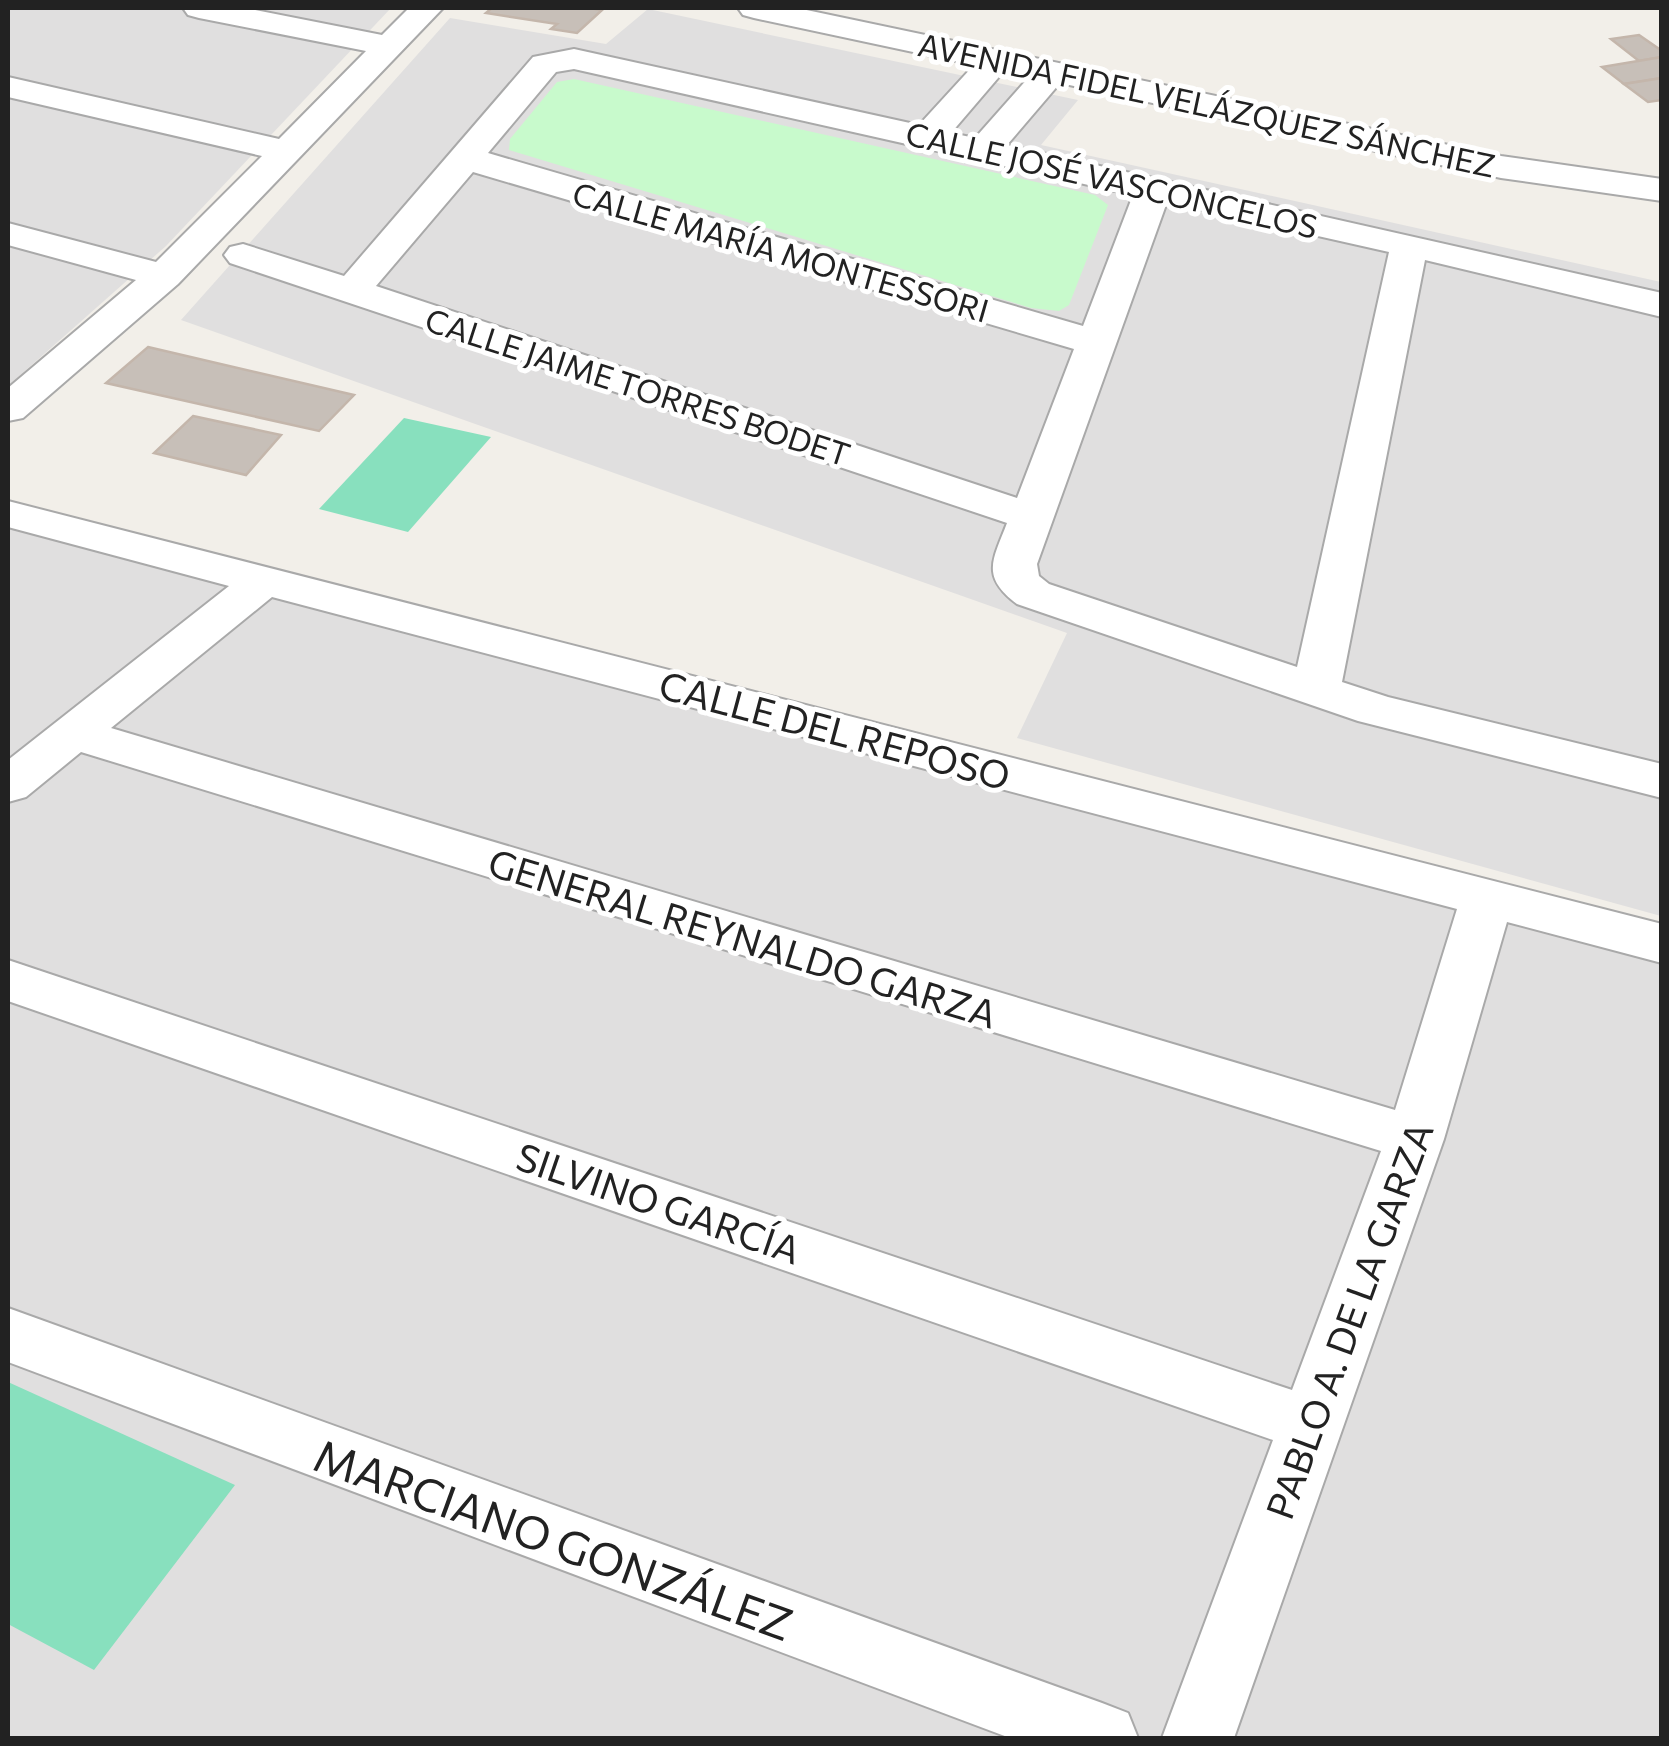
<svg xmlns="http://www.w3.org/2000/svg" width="1669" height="1746" font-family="Commissioner,sans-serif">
  <rect width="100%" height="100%" fill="#f2efe9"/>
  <g fill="#e0dfdf">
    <polygon points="8,8 391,8 166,246 8,386"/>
    <polygon points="648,9 1078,100 1041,145 1661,282 1661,916 1017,738 1067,633 181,320 450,18 606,44"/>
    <polygon points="8,502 1661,930 1661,1738 8,1738"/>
  </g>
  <polygon fill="#c8facc" points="574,79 1095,195 1108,205 1069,305 1059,311 1031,308 509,150 510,139 557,82"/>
  <g fill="#88e0be">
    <polygon points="404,418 491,437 408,532 319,509"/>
    <polygon points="8,1382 235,1485 94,1670 8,1624"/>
  </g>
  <g fill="#c7bfb8" stroke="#c4b6ab" stroke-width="2.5">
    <polygon points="492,8 589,8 602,10 577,33 551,29 557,24 486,13"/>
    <polygon points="1639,35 1662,51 1662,57 1639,61 1611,39"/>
    <polygon points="1662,57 1662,78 1624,84 1602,67"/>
    <polygon points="1662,78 1662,100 1648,102 1624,84"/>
    <polygon points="148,347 354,395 319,431 106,383"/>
    <polygon points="193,416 281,435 246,475 154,453"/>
  </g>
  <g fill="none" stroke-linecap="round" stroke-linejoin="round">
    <defs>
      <g id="minor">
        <polygon points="183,8 245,8 382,35 409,8 443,8 178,284 23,418 8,421 8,388 136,280 8,245 8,223 156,262 262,156 8,97 8,77 279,139 366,51 199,18 188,15"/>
        <path d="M738 8H797L1501 156 1662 179V201L1501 178 1060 83 1007 145 1662 293V317L1425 260 1342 682 1388 697 1662 764V798L1358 721 1017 604C980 576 993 560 1007 523L230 263 224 255 230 247 243 244 344 276 533 57 574 49 919 125 974 65 754 18 743 15ZM574 69 1133 195 1083 326 488 153 556 72ZM1004 71 1029 77 975 138 951 133ZM473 172 1074 349 1017 498 376 286ZM1167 202 1389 252 1297 667 1049 584 1039 576 1037 564Z"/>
        <path d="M8 501 1662 924V963L1507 922 1444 1139 1234 1738H1162L1273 1440 8 1001V960L1292 1390 1381 1151 81 752 26 797 8 802V760L229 586 8 527ZM272 597 1457 909 1395 1110 111 728Z"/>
        <polygon points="8,1308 1102,1703 1128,1713 1138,1738 1010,1738 8,1362"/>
      </g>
    </defs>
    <use href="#minor" stroke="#a9a9a9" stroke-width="4"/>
    <use href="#minor" fill="#fff" fill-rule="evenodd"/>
  </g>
  <g text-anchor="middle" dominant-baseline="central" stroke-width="10" stroke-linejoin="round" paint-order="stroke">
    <g font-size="32" fill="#222" stroke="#fff">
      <text transform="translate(1207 104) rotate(12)">AVENIDA FIDEL VELÁZQUEZ SÁNCHEZ</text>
      <text transform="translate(1112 179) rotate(13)">CALLE JOSÉ VASCONCELOS</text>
      <text transform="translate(781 251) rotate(16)">CALLE MARÍA MONTESSORI</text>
      <text transform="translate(638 386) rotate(18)">CALLE JAIME TORRES BODET</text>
    </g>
    <g font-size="38" fill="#222" stroke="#fff">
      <text transform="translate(835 729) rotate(15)">CALLE DEL REPOSO</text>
      <text transform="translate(743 937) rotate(17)">GENERAL REYNALDO GARZA</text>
      <text transform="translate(659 1202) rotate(19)">SILVINO GARCÍA</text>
      <text transform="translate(1348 1320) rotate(-70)">PABLO A. DE LA GARZA</text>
    </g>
    <g font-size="45" fill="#222" stroke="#fff">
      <text transform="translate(554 1538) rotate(20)">MARCIANO GONZÁLEZ</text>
    </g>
  </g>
  <rect width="1669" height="1746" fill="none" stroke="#222222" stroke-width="20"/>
</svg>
